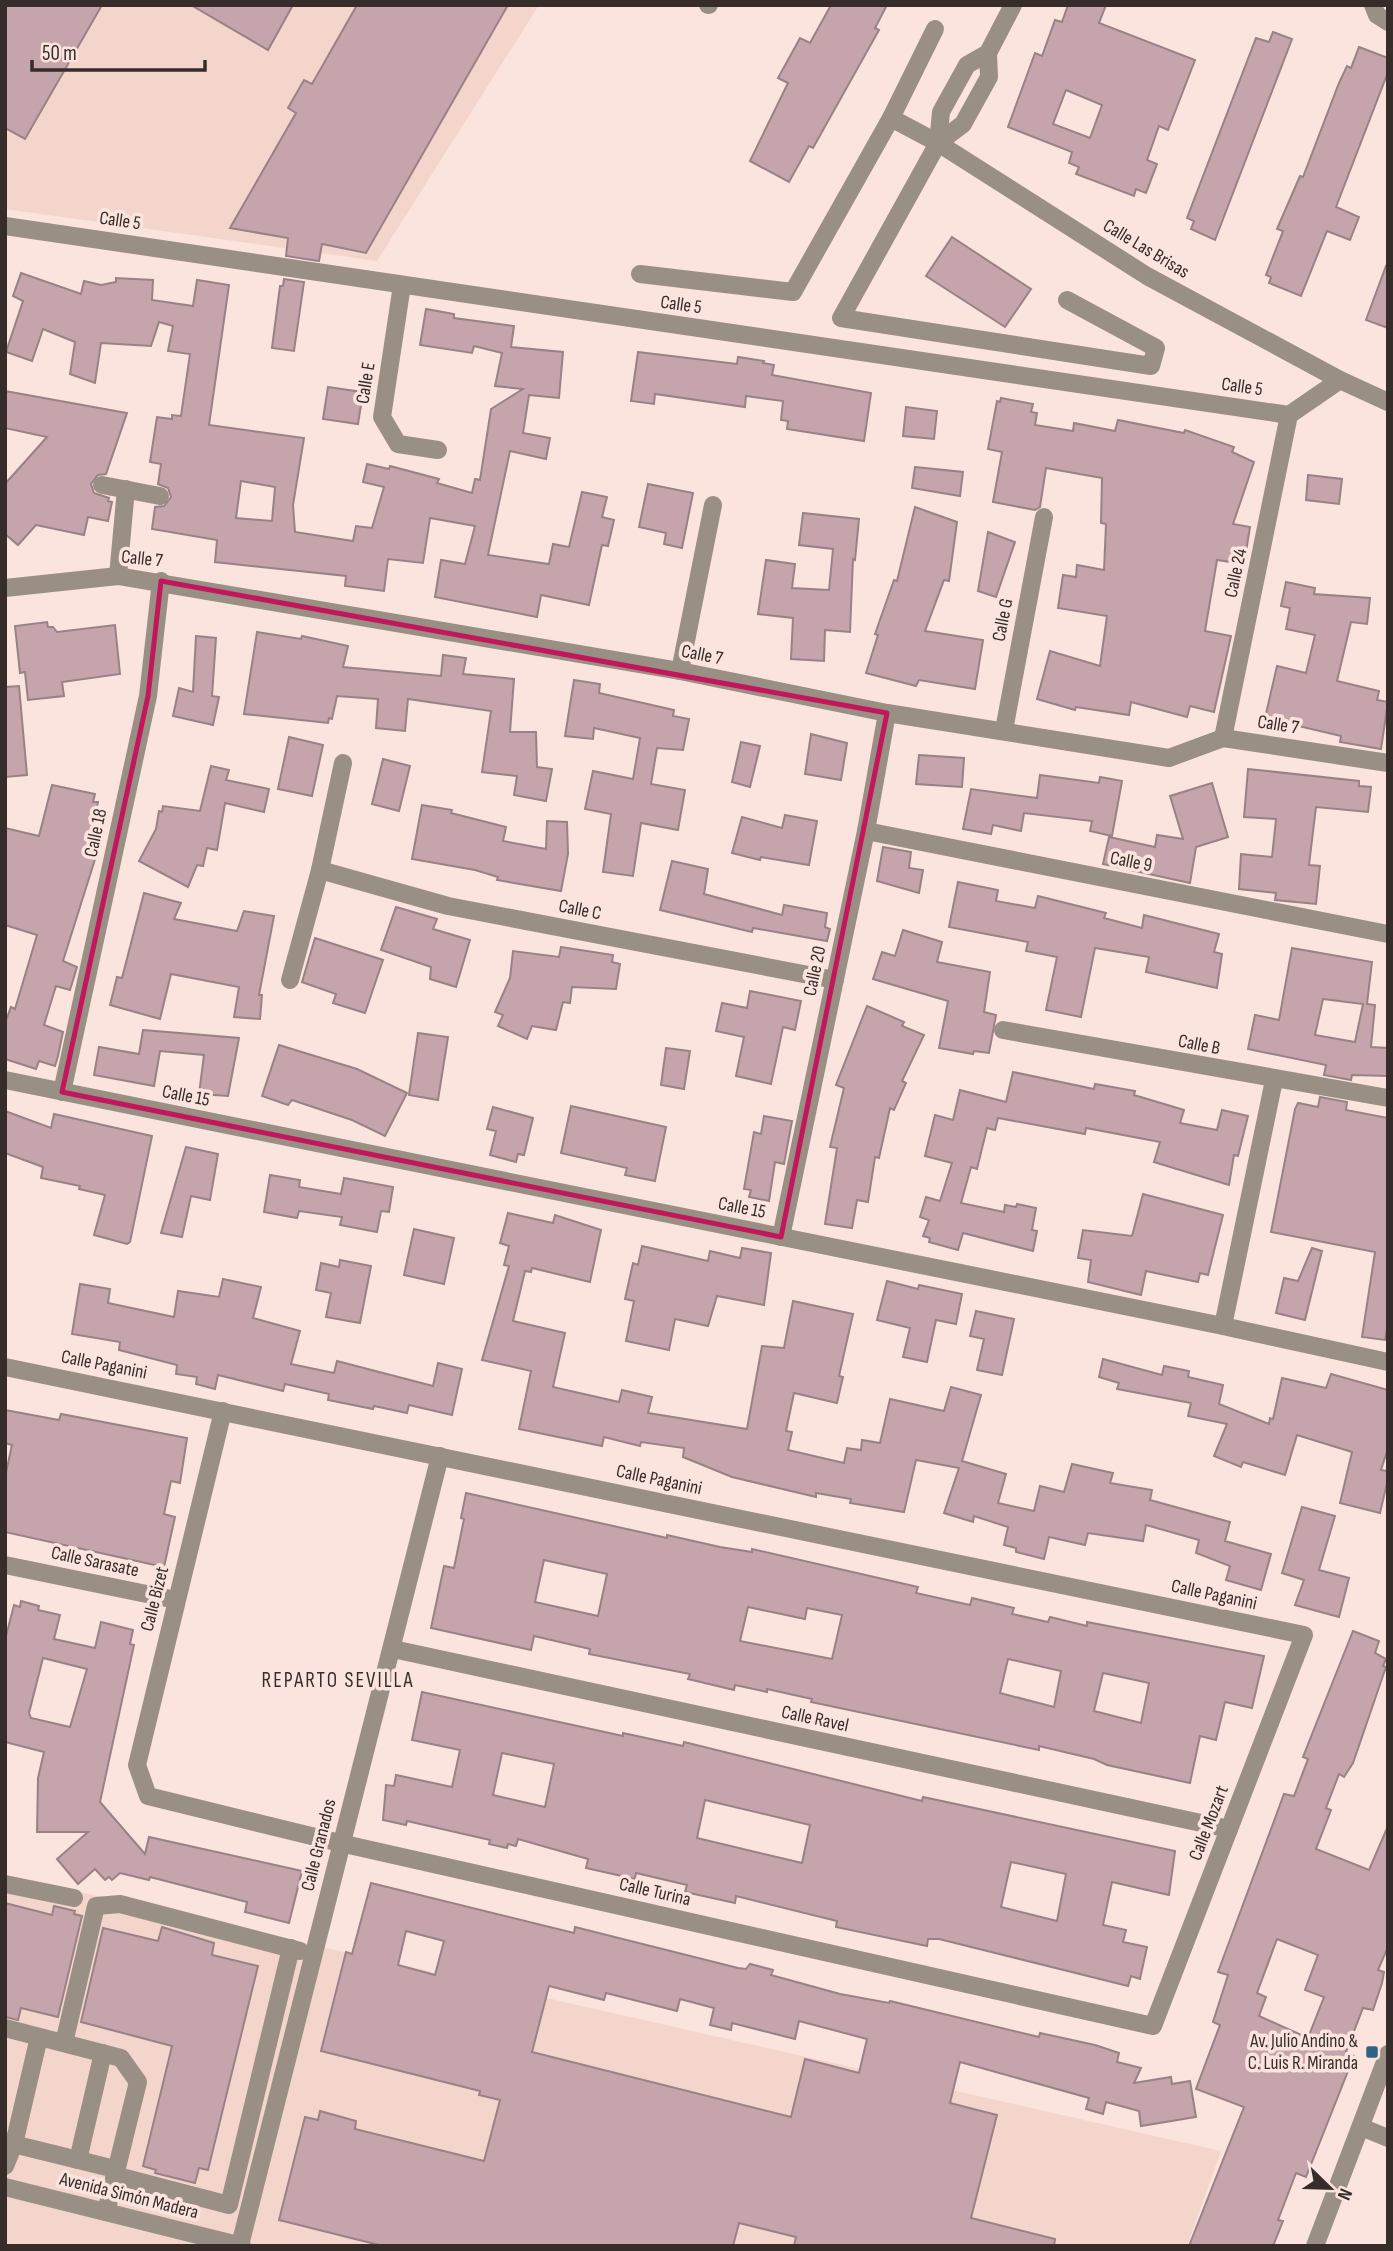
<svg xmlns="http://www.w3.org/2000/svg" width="1393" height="2251" font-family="'Sofia Sans Condensed',sans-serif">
  <rect width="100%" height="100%" fill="#fbe4dd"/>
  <g fill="#f4d5cc">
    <polygon points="5,5 539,5 377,261 5,209"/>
    <polygon points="5,1875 1221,2151 1187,2246 5,2246"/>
  </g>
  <g fill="#c6a4ab" stroke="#988286" stroke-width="2" fill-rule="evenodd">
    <polygon points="5,5 102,5 25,139 5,128"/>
    <polygon points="191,5 293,5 268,50"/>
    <polygon points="357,5 508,5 366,253 322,244 319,261 286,256 288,238 230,228 296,113 288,108 304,80 312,84"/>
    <polygon points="831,5 887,5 875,28 879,30 813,148 809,146 789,182 750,161 788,83 778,78 800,38 810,43"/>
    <path d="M1068 5H1106L1099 23 1195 60 1168 130 1159 126 1147 160 1157 164 1146 193 1136 189 1134 196 1076 174 1079 167 1069 163 1072 152 1008 127 1035 53 1042 56 1055 20 1062 22ZM1066 90 1102 105 1090 138 1053 124Z"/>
    <polygon points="1273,32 1292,39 1215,240 1191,229 1194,221 1187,218 1256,38 1269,42"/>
    <polygon points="1359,47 1388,58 1388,72 1336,207 1359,217 1350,240 1327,231 1301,296 1269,283 1271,277 1266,275 1283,231 1277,229 1300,176 1303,177 1339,83 1347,66 1351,68"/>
    <polygon points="952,237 1031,289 1005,327 926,276"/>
    <polygon points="1386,266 1388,267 1388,328 1366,320"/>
    <path d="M21 273 81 294 84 281 101 285 116 282V278L153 280 152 300 193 306 197 280 229 285 209 425 304 438 293 505 295 532 353 541 356 526 372 528 384 487 363 482 367 464 389 469 390 466 439 479 437 483 472 493 475 479 480 480 491 409 523 389 495 386 502 353 474 346 472 353 420 345 426 309 454 314V318L514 326 511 347 563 352 559 398 529 395 523 433 550 438 546 459 510 451 488 555 549 564 553 544 569 547 582 492 607 497 602 517 614 520 608 546 602 545 589 605 541 595 537 617 435 597 441 560 465 564 475 526 430 518 423 563 388 559 384 591 345 586 346 576 215 562 217 540 152 529 155 507 164 506 171 497 168 488 158 484 161 464 150 462 157 417 172 419V415L181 416 190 354 168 351 173 326 159 322 151 346 101 343 95 383 70 374 75 342 43 329 32 361 6 352 23 301 13 296ZM241 481 275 487 272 521 236 518Z"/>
    <polygon points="284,279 304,282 294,351 272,348 280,286 283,286"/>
    <polygon points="638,352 737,364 738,357 764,361 763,363 774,365 772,375 871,393 864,441 787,429 788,421 781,420 783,401 746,396 745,407 655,394 654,404 631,401"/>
    <polygon points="328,387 363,392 358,424 323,419"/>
    <polygon points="5,391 127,413 106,474 98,475 91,484 94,493 109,498 108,501 112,502 108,521 88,517 84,535 36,525 18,545 5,534 5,484 47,437 5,428"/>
    <polygon points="1001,398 1033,404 1031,412 1037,413 1035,425 1073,431 1074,423 1115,431 1118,420 1184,433 1185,430 1234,447 1232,452 1254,462 1233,524 1250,527 1244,564 1217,560 1205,631 1231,636 1214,712 1190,706 1187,717 1131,702 1129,715 1076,707 1075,710 1037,699 1050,651 1100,666 1107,616 1058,608 1063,575 1076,577 1077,565 1104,570 1106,524 1101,523 1102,478 1046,468 1040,507 1035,510 993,502 1002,452 988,449 997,401 1000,402"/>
    <polygon points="906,407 937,411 934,439 903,436"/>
    <polygon points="915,467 963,472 960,496 912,488"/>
    <polygon points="1308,475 1342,479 1339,504 1306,500"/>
    <polygon points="648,484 693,493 682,548 664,544 666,533 639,527"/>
    <polygon points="915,507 957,522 949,581 944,580 925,631 983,640 975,689 919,680 916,686 866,673 878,635 875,634 894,580 897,581"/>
    <polygon points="803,513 859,519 855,560 853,559 850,632 825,630 824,661 791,659 793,618 758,614 766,560 795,564 792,588 829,590 833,549 799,545"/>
    <polygon points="988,532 1015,542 996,597 978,591"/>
    <polygon points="1286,582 1315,588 1314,594 1370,598 1367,624 1351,622 1337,681 1379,691 1377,700 1388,702 1381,749 1340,742 1341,736 1265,718 1277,666 1306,673 1315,635 1286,629 1290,608 1281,606"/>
    <polygon points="47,622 48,627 53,627 57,632 115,625 120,674 62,682 64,696 28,700 25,672 20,673 15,626"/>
    <polygon points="257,632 301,639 302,636 348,646 343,667 441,676 443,655 466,658 463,674 514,679 510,732 536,732 537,767 552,769 546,801 514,795 517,776 482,772 491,711 408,699 405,731 376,728 378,699 337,696 332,719 329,718 328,723 244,714"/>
    <polygon points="196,636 216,638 212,696 219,697 213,725 173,716 179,688 193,692"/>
    <polygon points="574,680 600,684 599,693 674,710 673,716 689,719 683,750 657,748 651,784 685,790 678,830 641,823 633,876 603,872 611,814 585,809 593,771 633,779 640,738 594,728 593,739 565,736"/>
    <polygon points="19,686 27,775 5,777 5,687"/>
    <polygon points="811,734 847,743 841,780 805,774"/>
    <polygon points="289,737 323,745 312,796 278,789"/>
    <polygon points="741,742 760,746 750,787 732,782"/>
    <polygon points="919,755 964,758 962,787 916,784"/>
    <polygon points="383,759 410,766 399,811 372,804"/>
    <polygon points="211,766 229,770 226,780 269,789 264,812 225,803 217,850 207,848 203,866 197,865 188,887 139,861 156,829 159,811 162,812 163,806 200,811"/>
    <polygon points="1248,769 1359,781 1359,786 1371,787 1368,812 1316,807 1309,865 1320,866 1316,904 1275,900 1276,893 1239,889 1241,854 1272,857 1276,819 1244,817"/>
    <polygon points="1040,775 1099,783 1100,777 1122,781 1112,836 1090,831 1092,821 1024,813 1021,831 993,825 991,834 963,829 971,789 1037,798"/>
    <polygon points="1212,783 1228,837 1196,847 1190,883 1103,864 1109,837 1155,847 1157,835 1183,839 1170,796"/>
    <polygon points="52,785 95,794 93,802 98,802 91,834 102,837 63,961 77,967 70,990 56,986 44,1025 63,1032 58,1056 55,1066 39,1061 36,1069 5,1059 5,1023 11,1007 15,1009 37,935 5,925 5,828 39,836"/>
    <polygon points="422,805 452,810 451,813 506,827 503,841 546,849 547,821 567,822 568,854 561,891 497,880 498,877 475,870 412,859"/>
    <polygon points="785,815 817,821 809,865 761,857 760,860 732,853 742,817 782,828"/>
    <polygon points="883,847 911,852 909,868 923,870 919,893 877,881"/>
    <polygon points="672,861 708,869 704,894 782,915 784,905 827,913 825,927 830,929 827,941 753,928 752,932 660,910"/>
    <polygon points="958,882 998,890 996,901 1035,908 1038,896 1106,913 1104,918 1142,928 1144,915 1219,934 1214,952 1222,954 1217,988 1146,972 1149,957 1095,948 1081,1017 1046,1010 1057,957 1026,951 1028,942 949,927"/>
    <polygon points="144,893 181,903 174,919 237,931 244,911 274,916 259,995 262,995 260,1019 234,1017 239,987 171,974 160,1019 110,1005 117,977 122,978"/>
    <polygon points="396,907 437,919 433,929 470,940 456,987 430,979 431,967 381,950"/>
    <polygon points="903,930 942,942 937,962 990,972 984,1012 996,1015 989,1053 974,1051 973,1054 939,1048 948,1001 873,979 882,952 895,956"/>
    <polygon points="315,938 383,960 365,1013 333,1003 336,994 302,982"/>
    <polygon points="561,947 613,955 612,962 620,964 616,989 572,987 570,1003 563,1002 556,1030 532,1026 527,1039 498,1026 503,1015 495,1012 510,978 513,951 559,957"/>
    <path d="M1292 948 1372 962 1367 1004 1375 1005 1371 1047 1388 1048V1076L1352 1075 1351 1080 1324 1075 1326 1065 1248 1049 1255 1015 1279 1020ZM1323 999 1363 1004 1355 1042 1315 1035Z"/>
    <polygon points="750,991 801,1001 795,1030 783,1027 771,1084 736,1076 744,1037 716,1031 722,1003 747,1008"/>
    <polygon points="867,1006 904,1022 902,1026 924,1035 902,1081 906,1083 894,1110 890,1108 879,1158 875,1157 868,1202 857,1200 852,1228 825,1224 837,1148 830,1147 844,1088 836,1085"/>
    <polygon points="143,1030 239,1038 228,1096 199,1094 204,1055 160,1051 154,1086 94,1075 99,1047 139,1054"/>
    <polygon points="418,1033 448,1037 438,1100 409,1095"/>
    <polygon points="279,1045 357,1069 407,1093 385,1136 352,1120 292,1100 288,1105 262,1096"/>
    <polygon points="666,1048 690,1051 684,1089 661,1085"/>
    <polygon points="1013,1072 1094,1089 1095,1084 1135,1091 1134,1095 1184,1110 1180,1123 1217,1130 1222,1110 1248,1116 1238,1156 1234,1155 1229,1185 1154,1162 1160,1142 1086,1128 1085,1134 998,1118 995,1130 987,1128 977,1169 971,1167 961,1203 1004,1212 1005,1205 1016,1207 1017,1204 1036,1208 1032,1230 1037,1231 1033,1251 963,1233 958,1250 929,1242 930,1238 923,1236 929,1220 920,1217 926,1197 940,1201 952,1163 925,1156 935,1115 953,1120 960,1090 1006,1102"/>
    <polygon points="1320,1097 1347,1102 1346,1110 1388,1118 1388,1323 1385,1340 1362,1337 1375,1252 1271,1232 1295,1109 1298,1103 1318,1107"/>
    <polygon points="571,1106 666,1127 655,1181 625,1175 627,1168 561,1153"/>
    <polygon points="493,1107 533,1118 524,1155 518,1154 516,1162 490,1155 496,1131 487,1129"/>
    <polygon points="5,1111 51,1128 54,1114 152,1136 130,1242 127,1244 94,1235 105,1195 79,1189 80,1186 41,1178 43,1167 5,1153"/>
    <polygon points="764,1116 792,1121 784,1164 775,1162 769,1201 749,1197 751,1190 744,1189 754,1132 761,1134"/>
    <polygon points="186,1147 218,1154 210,1200 191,1196 182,1237 161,1233"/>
    <polygon points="270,1175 300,1180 299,1187 341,1194 344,1178 393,1187 389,1212 381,1211 377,1232 340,1225 342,1217 299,1211 297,1218 264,1212"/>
    <polygon points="1143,1194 1223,1215 1208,1275 1200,1273 1198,1282 1146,1271 1141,1295 1088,1282 1091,1260 1078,1258 1083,1230 1132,1236"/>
    <polygon points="508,1213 553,1223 555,1215 601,1230 590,1282 532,1268 531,1272 525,1271 513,1321 565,1333 553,1387 619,1402 622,1390 652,1397 648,1413 747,1429 762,1346 784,1348 793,1301 853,1314 839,1376 843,1377 837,1403 794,1393 786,1431 792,1432 788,1450 844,1463 847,1448 861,1450 862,1440 880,1443 890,1399 944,1411 951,1387 981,1395 962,1461 1006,1474 998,1503 1034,1511 1040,1486 1064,1492 1072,1464 1113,1473 1110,1483 1152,1490 1150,1500 1230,1522 1225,1541 1271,1554 1261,1590 1226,1580 1230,1566 1196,1553 1199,1540 1146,1525 1143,1541 1088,1533 1085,1545 1049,1537 1044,1559 1016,1552 1016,1548 1004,1545 1008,1527 974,1516 973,1522 944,1513 959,1468 916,1460 904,1512 850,1503 851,1499 816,1493 816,1497 732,1477 683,1457 684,1448 641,1442 640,1446 604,1437 602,1446 519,1429 531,1371 482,1360 509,1266 504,1265 509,1246 500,1243"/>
    <polygon points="414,1229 454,1238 444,1284 404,1275"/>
    <polygon points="642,1246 708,1261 710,1251 740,1258 742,1248 771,1253 764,1305 717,1296 708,1326 675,1319 669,1350 626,1341 634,1301 625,1299 633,1263 638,1265"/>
    <polygon points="1312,1248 1322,1251 1305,1320 1276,1313 1284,1278 1298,1281"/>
    <polygon points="340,1260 371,1266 360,1323 326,1317 331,1293 316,1290 321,1263 339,1267"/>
    <polygon points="223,1279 261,1287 253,1318 300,1331 291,1364 334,1373 337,1361 433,1386 438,1363 462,1369 452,1415 409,1405 407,1413 374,1406 373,1409 328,1400 329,1394 285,1384 283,1391 218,1375 215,1389 196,1384 197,1377 176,1374 177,1365 119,1350 120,1342 72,1334 80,1284 110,1289 108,1303 174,1317 178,1291 219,1297"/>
    <polygon points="887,1281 918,1289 919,1285 962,1294 956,1324 936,1320 927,1362 903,1357 910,1328 877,1320"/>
    <polygon points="976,1311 1014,1319 1002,1375 977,1370 984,1339 970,1336"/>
    <polygon points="1103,1359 1162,1375 1164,1366 1189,1371 1188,1377 1223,1385 1219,1404 1269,1424 1270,1418 1273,1419 1282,1378 1326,1388 1331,1374 1388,1390 1388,1448 1381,1470 1388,1471 1388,1479 1380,1513 1340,1503 1352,1452 1297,1435 1285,1475 1243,1462 1241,1467 1214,1456 1227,1424 1188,1416 1191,1403 1117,1389 1119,1383 1099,1377"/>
    <polygon points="5,1410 59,1420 61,1414 187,1438 180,1483 171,1481 164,1514 175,1517 164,1567 5,1532 5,1477 12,1445 5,1443"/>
    <path d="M466 1493 667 1538V1535L720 1547 752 1552V1549L918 1587 916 1593 970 1605 972 1598 1014 1608 1012 1614 1048 1622 1050 1617 1087 1626V1622L1264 1656 1252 1708 1225 1702 1216 1740 1200 1736 1190 1783 1107 1765 1094 1759 1039 1746V1750L811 1702 812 1699 767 1689V1692L735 1685 734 1690 688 1679 690 1674 589 1654 590 1649 534 1636 531 1650 431 1628 444 1566 454 1568 464 1519 461 1518ZM544 1560 607 1574 598 1616 535 1602ZM748 1607 805 1619 807 1608 842 1615 832 1659 740 1641ZM1008 1659 1061 1671 1054 1707 1000 1693ZM1103 1673 1149 1683 1141 1723 1094 1711Z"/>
    <polygon points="1302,1507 1335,1516 1319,1570 1349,1578 1339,1617 1295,1605 1304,1580 1282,1573"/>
    <path d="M21 1601 39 1606 38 1610 60 1615 54 1639 95 1648 101 1622 133 1630 130 1644 134 1645 100 1802 145 1854 149 1837 302 1871 289 1923 245 1912 247 1902 150 1877 149 1880 120 1873 112 1880 109 1877 105 1880 95 1869 78 1884 57 1859 88 1832H37L38 1778 44 1752 5 1742V1640L14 1605 20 1607ZM43 1658 87 1669 70 1727 31 1718 29 1713Z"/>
    <path d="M1353 1631 1379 1641 1375 1653 1386 1659 1383 1666 1386 1667 1353 1763 1344 1777 1339 1774 1326 1808 1331 1810 1316 1849 1369 1870 1388 1826V1947L1378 1970 1384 1972 1382 1983 1373 2010 1363 2008 1346 2052 1354 2056 1306 2177 1296 2173 1278 2220 1283 2221 1273 2246H1189L1244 2107 1196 2089 1220 2025 1213 2022 1228 1975 1218 1972 1284 1794 1294 1796 1308 1759 1303 1757ZM1277 1939 1318 1955 1305 1990 1324 1997 1308 2038 1259 2016 1266 1997 1257 1993Z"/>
    <path d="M422 1692 623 1736V1733L683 1746 684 1742 922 1801 923 1797 1175 1851 1169 1895 1112 1882 1103 1925 1126 1930 1123 1942 1147 1947 1140 1979 1131 1976 1128 1986 939 1939H928L927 1946 836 1927 837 1921 736 1896 735 1903 685 1892 687 1885 636 1873 635 1879 586 1868 588 1859 518 1839 516 1846 508 1844 507 1848 489 1844 490 1840 407 1821 406 1825 383 1820 386 1785 394 1786 396 1775 452 1787 460 1750 412 1740ZM502 1753 554 1764 545 1807 493 1795ZM705 1800 810 1825 802 1863 697 1838ZM1011 1862 1066 1874 1057 1921 1001 1907Z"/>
    <path d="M371 1883 574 1933 575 1927 738 1968 746 1969 750 1964 773 1970 771 1975 840 1994 889 2003 890 2001 1039 2037 1040 2033 1095 2045 1119 2053 1117 2062 1141 2068 1134 2083 1171 2077 1172 2084 1190 2081 1196 2117 1141 2126 1139 2111 1106 2102 1103 2114 1086 2109 1089 2098 960 2062 950 2103 997 2115 971 2218 1055 2239 1054 2246H794L796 2237 739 2223 733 2246H383L279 2220 305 2117 318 2120 320 2111 356 2121 355 2129 484 2161 500 2100 479 2095 480 2091 321 2051 346 1952 352 1954ZM406 1931 444 1941 435 1975 398 1965ZM549 1986 604 2000 606 1993 677 2011 680 1999 714 2008 710 2025 731 2030 732 2023 795 2039 799 2021 867 2039 859 2073 805 2059 791 2117 532 2052Z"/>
    <polygon points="5,1903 52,1915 54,1906 75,1911 74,1914 82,1916 58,2017 21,2008 18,2020 5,2017"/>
    <polygon points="162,1927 214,1943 212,1955 258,1966 208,2170 199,2168 195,2183 155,2173 156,2170 143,2166 172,2046 81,2022 103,1928 158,1941"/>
  </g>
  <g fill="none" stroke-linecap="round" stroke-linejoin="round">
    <g stroke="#998f85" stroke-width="18">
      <polyline points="708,5 709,5"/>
      <polyline points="1373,5 1377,15 1388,22"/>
      <polyline points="988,53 989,77 963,124 938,143 841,318 1151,366 1156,348 1067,300"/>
      <polyline points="891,118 935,29"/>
      <polyline points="938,143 941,112 967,65 988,53 1013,5"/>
      <polyline points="5,226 1289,415 1340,380"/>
      <polyline points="640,274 793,292 891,118 938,143 1147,276 1340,380 1388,402"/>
      <polyline points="402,285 382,417 398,444 438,450"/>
      <polyline points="102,485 160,496"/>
      <polyline points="118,576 126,489"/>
      <polyline points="5,588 118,576 680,671 887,713 1169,758 1223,738 1388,763"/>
      <polyline points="680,671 713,505"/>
      <polyline points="1004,730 1044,517"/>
      <polyline points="1223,738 1289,415"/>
      <polyline points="866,831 1388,934"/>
      <polyline points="320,870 448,906 835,980"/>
      <polyline points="290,980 320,870 343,763"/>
      <polyline points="1003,1030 1388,1098"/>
      <polyline points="5,1080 1223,1326 1274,1080"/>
      <polyline points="62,1092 148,696 161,581"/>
      <polyline points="781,1237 866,831 887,713"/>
      <polyline points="1223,1326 1388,1362"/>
      <polyline points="5,1367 1304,1635 1153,2026 340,1843 148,1796 137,1765 223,1411"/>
      <polyline points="5,1565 176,1600"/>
      <polyline points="393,1649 1229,1829"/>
      <polyline points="5,1884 74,1898"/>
      <polyline points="5,2028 121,2058 138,2082 106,2212"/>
      <polyline points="64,2043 96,1906 120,1904 300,1951"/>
      <polyline points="1361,2127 1388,2138"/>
      <polyline points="5,2142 115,2169"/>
      <polyline points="78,2160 103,2053"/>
      <polyline points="5,2166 14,2144 39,2037"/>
      <polyline points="114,2175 229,2205 291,1948"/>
      <polyline points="5,2187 242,2246"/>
      <polyline points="240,2245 440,1456"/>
      <polyline points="1315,2246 1388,2054"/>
    </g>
  </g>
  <path fill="none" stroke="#c2185b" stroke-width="5" stroke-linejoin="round" d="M161 581 887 713 781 1237 62 1092 148 696Z"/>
  <rect fill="#306380" stroke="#fbe4dd" stroke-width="2.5" x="1365" y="2045" width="14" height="14" rx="3.5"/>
  <g text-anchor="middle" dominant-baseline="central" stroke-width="7" stroke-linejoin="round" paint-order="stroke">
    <g font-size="19" fill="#362d2b" stroke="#fbe4dd">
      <text transform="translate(120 221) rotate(8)">Calle 5</text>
      <text transform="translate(1146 249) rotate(31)">Calle Las Brisas</text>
      <text transform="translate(681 305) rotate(8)">Calle 5</text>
      <text transform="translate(366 383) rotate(-81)">Calle E</text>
      <text transform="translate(1242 387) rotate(8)">Calle 5</text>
      <text transform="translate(142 559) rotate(6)">Calle 7</text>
      <text transform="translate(1236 573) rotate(-78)">Calle 24</text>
      <text transform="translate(1003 620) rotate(-79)">Calle G</text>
      <text transform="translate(702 655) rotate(11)">Calle 7</text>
      <text transform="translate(1278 725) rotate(9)">Calle 7</text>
      <text transform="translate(96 833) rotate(-78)">Calle 18</text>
      <text transform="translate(1131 862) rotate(11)">Calle 9</text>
      <text transform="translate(580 910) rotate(11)">Calle C</text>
      <text transform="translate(815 971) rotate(-78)">Calle 20</text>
      <text transform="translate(1199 1045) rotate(11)">Calle B</text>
      <text transform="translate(186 1096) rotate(11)">Calle 15</text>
      <text transform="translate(742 1208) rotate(11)">Calle 15</text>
      <text transform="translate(104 1365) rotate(11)">Calle Paganini</text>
      <text transform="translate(659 1480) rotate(12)">Calle Paganini</text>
      <text transform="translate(95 1562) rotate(12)">Calle Sarasate</text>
      <text transform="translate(1214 1595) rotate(12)">Calle Paganini</text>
      <text transform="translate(155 1599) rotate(-76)">Calle Bizet</text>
      <text transform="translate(815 1719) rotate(12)">Calle Ravel</text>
      <text transform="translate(1209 1823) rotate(-69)">Calle Mozart</text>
      <text transform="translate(319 1845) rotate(-76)">Calle Granados</text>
      <text transform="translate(655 1892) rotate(13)">Calle Turina</text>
      <text transform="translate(129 2196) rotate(14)">Avenida Simón Madera</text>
    </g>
    <g font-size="19" fill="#362d2b" stroke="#fbe4dd" text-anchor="end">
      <text x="1358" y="2041">Av. Julio Andino &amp;<tspan x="1358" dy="22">C. Luis R. Miranda</tspan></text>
    </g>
    <g font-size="21" letter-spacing="2" fill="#362d2b" stroke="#fbe4dd">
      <text x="338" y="1680">REPARTO SEVILLA</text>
    </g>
  </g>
  <rect width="1393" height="2251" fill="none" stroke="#362d2b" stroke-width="14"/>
  <g transform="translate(1330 2188) rotate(113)" stroke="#fbe4dd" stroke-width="5" paint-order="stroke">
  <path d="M0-5L12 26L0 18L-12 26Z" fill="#362d2b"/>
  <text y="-10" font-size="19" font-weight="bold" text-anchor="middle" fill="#362d2b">N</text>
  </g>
  <path d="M32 60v10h173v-10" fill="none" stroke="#362d2b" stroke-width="3.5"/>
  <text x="42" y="60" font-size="21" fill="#362d2b" stroke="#fbe4dd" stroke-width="5" paint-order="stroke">50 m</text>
</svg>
